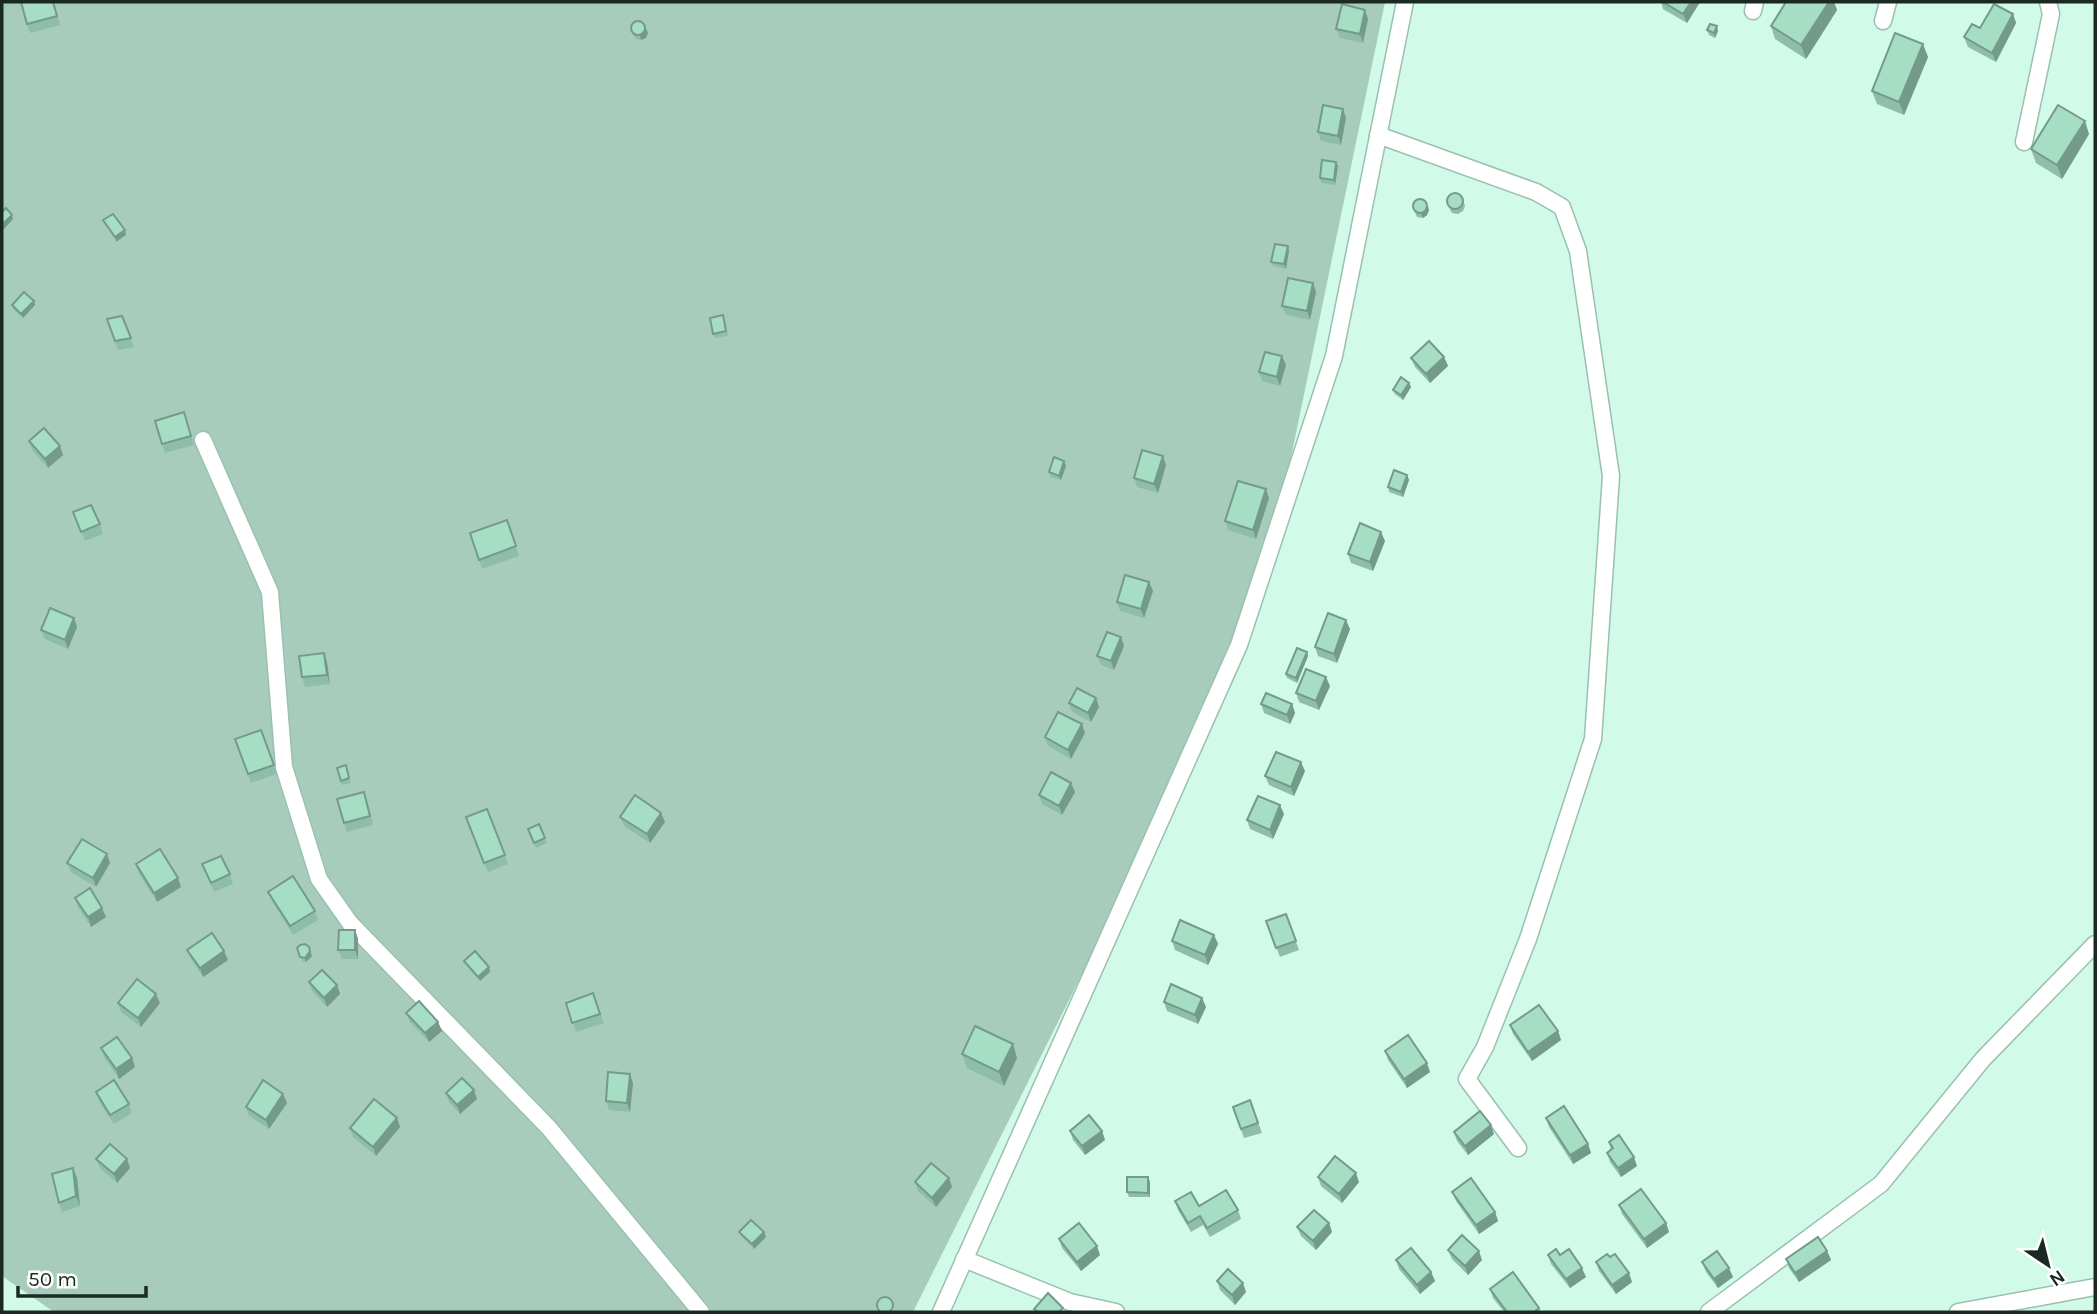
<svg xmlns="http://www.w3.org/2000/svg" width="2097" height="1314" font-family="Karla,sans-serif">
  <rect width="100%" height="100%" fill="#d1fae8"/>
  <polygon fill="#a8ccbc" points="2,2 1385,2 1269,564 1111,916 913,1312 54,1312 2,1276"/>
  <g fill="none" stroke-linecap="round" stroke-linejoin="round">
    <defs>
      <g id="minor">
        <polyline points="1753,11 1755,2"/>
        <polyline points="1883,21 1888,2"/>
        <polyline points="1378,135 1536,192 1562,207 1578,251 1611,476 1593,739 1528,939 1485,1047 1467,1079 1518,1148"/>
        <polyline points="2024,142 2051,14 2048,2"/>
        <polyline points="203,440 270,592 284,767 319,879 350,923 549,1128 701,1312"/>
        <polyline points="964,1259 1070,1302 1116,1312"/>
        <polyline points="941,1312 1239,645 1334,356 1405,2"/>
        <polyline points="1709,1312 1881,1184 1983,1059 2095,944"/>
        <polyline points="1958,1312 2095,1287"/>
      </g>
    </defs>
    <use href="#minor" stroke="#9ac1b0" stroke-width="19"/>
    <use href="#minor" stroke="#fff" stroke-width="16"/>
  </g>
  <g fill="#8ebea9">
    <polygon points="54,2 60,25 30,33 27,24"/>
    <polygon points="1661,2 1700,2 1687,23 1663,9"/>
    <polygon points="1786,2 1834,2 1837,10 1806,59 1775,39 1771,26"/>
    <polygon points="1365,10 1368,19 1363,43 1340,38 1336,29"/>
    <polygon points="2013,14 2016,23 1996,62 1968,47 1964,37 1980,28"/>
    <polygon points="1707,30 1718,31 1715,38 1709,35"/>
    <polygon points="631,31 648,33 646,38 641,40 636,39"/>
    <polygon points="1928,57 1904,115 1877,104 1872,91"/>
    <polygon points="1343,109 1346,118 1341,145 1321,141 1318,132"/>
    <polygon points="2089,134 2062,179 2036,163 2031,149"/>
    <polygon points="1336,162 1338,166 1335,185 1321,183 1320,178"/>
    <polygon points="1462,196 1465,206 1463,211 1458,214 1452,213 1447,204"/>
    <polygon points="1413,208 1429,210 1427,215 1423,218 1417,217"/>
    <polygon points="1289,251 1286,269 1273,266 1271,262"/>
    <polygon points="1313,283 1316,292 1310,320 1286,315 1282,306"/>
    <polygon points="34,301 35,305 23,318 13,309 12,305"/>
    <polygon points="122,316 134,347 118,350 107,319"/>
    <polygon points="725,320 728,336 715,338 713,334"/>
    <polygon points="1444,357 1448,366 1430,383 1415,367 1411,358"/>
    <polygon points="1286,365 1280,386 1262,381 1259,372"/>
    <polygon points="1409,383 1411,387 1403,400 1395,394 1393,390"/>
    <polygon points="184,412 194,445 165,453 162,444"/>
    <polygon points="29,441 60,446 63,455 48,468 32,450"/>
    <polygon points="1163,456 1166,465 1158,493 1137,487 1134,478"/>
    <polygon points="1064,461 1066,466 1061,480 1050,477 1049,472"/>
    <polygon points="1407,475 1409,480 1403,497 1389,492 1388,487"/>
    <polygon points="1269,498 1256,539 1228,530 1225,521"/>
    <polygon points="73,512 100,524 103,534 85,541"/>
    <polygon points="507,520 519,556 482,569 470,533"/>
    <polygon points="1385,541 1373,571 1351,563 1348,554"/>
    <polygon points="1149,582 1153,591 1144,618 1120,611 1117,602"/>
    <polygon points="74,618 77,627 68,649 45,639 41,630"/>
    <polygon points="1350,629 1337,663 1318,656 1315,647"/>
    <polygon points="1121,637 1124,646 1114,670 1101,665 1097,656"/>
    <polygon points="1307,652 1308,656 1297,683 1287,678 1286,674"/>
    <polygon points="327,662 330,684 305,687 302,677"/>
    <polygon points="1330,686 1319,710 1299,702 1296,693"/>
    <polygon points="1096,698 1099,707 1091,722 1072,712 1069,703"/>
    <polygon points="1261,704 1292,704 1295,713 1290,724 1264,713"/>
    <polygon points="261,730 277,774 251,783 235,739"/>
    <polygon points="1085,733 1071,759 1048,746 1045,737"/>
    <polygon points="346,765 351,783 342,785 337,768"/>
    <polygon points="1305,771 1294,796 1269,785 1265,776"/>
    <polygon points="1071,783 1075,792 1062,815 1042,804 1039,795"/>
    <polygon points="367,801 373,825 347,832 344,823"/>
    <polygon points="487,809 508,864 488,872 466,817"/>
    <polygon points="1284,814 1273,839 1250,829 1247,820"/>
    <polygon points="620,817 665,822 650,843 624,826"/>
    <polygon points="539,824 547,843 536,848 528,829"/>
    <polygon points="107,854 110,863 96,887 71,872 67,863"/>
    <polygon points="136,864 181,887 157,902 139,874"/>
    <polygon points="202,864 230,874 233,884 214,892"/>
    <polygon points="268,892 315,911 318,920 293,935 272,901"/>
    <polygon points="75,898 106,917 91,927 78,907"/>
    <polygon points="1286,914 1299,950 1280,957 1266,921"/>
    <polygon points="355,930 358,939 358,959 342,959 338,950"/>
    <polygon points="1214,935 1218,944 1208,965 1175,950 1172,941"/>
    <polygon points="187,950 224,951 228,960 203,977 191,959"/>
    <polygon points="310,951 312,956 306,962 302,961 300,957"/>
    <polygon points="464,961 489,967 490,972 480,981 466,965"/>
    <polygon points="309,982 337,985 340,994 327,1007 312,991"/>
    <polygon points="593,993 604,1023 576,1032 566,1003"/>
    <polygon points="1164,1002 1206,1007 1198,1024 1167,1011"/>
    <polygon points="118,1003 160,1003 141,1027 121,1012"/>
    <polygon points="406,1013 438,1022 442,1031 429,1042 410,1022"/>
    <polygon points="1510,1025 1558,1031 1561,1040 1532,1061 1513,1034"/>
    <polygon points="1013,1044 1017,1058 1004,1086 967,1068 962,1054"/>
    <polygon points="101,1048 132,1058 135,1067 119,1079 104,1057"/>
    <polygon points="1385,1051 1430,1072 1407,1088 1388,1060"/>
    <polygon points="633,1083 630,1112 609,1110 606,1101"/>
    <polygon points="474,1090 477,1099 460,1114 449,1102 446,1093"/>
    <polygon points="96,1092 129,1104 132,1113 114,1124 99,1101"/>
    <polygon points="1250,1100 1262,1133 1244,1138 1233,1107"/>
    <polygon points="287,1103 269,1129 249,1116 246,1107"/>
    <polygon points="397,1118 400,1127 376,1156 353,1137 350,1128"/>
    <polygon points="1546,1118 1588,1144 1591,1153 1573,1164 1549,1127"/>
    <polygon points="1070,1131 1102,1131 1105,1140 1085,1155 1073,1140"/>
    <polygon points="1454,1132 1494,1134 1468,1155 1457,1141"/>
    <polygon points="1609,1142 1637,1166 1621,1177 1610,1162 1607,1153 1611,1150"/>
    <polygon points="96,1159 127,1159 130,1168 117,1183 100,1168"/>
    <polygon points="1318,1177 1359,1182 1342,1203 1321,1186"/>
    <polygon points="77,1178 80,1206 62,1212 59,1203"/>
    <polygon points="915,1182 952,1187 936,1207 918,1191"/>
    <polygon points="1150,1182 1150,1197 1129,1197 1127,1192"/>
    <polygon points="1452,1192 1495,1212 1498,1221 1479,1234 1456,1201"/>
    <polygon points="1175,1201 1199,1206 1238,1210 1241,1219 1210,1237 1203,1225 1191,1232 1178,1210"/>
    <polygon points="1619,1205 1666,1223 1669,1232 1647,1248 1622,1214"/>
    <polygon points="1329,1223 1332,1232 1316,1250 1301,1236 1297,1227"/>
    <polygon points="739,1232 764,1232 766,1237 754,1249 741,1236"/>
    <polygon points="1059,1239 1100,1255 1081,1271 1062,1248"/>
    <polygon points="1448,1250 1482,1260 1468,1275 1452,1259"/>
    <polygon points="1827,1251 1831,1260 1799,1282 1789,1268 1786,1259"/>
    <polygon points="1548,1255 1560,1255 1586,1277 1570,1288 1551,1264"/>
    <polygon points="1396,1260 1431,1272 1435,1281 1420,1294 1399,1269"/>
    <polygon points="1596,1262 1632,1282 1616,1294 1599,1271"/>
    <polygon points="1702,1262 1733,1277 1718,1288 1706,1272"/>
    <polygon points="1217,1281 1246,1292 1235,1305 1220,1290"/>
    <polygon points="1490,1289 1539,1308 1541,1312 1504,1312 1493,1298"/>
  </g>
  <g fill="#749b8a">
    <polygon points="1691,2 1700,2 1687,23 1683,14"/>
    <polygon points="1829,2 1834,2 1837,10 1806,59 1801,45"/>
    <polygon points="1365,10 1368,19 1363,43 1360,34"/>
    <polygon points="2013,14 2016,23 1996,62 1992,53"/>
    <polygon points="1717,26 1718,31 1715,38 1714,33"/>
    <polygon points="646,28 648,33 646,38 641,40 640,36"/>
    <polygon points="1923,44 1928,57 1904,115 1899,102"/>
    <polygon points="1343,109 1346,118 1341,145 1338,136"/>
    <polygon points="2085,121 2089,134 2062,179 2057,165"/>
    <polygon points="1336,162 1338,166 1335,185 1334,180"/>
    <polygon points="1428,206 1429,210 1427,215 1423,218 1421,214"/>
    <polygon points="12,215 13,219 2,231 2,225"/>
    <polygon points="125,230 126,235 116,242 115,237"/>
    <polygon points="1288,246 1289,251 1286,269 1284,264"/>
    <polygon points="1313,283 1316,292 1310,320 1307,311"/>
    <polygon points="34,301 35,305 23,318 21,314"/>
    <polygon points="1282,356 1286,365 1280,386 1277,377"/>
    <polygon points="1444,357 1448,366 1430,383 1426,374"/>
    <polygon points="1409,383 1411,387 1403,400 1401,395"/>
    <polygon points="60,446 63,455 48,468 45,459"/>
    <polygon points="1163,456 1166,465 1158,493 1154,484"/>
    <polygon points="1064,461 1066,466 1061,480 1059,476"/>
    <polygon points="1407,475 1409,480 1403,497 1401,492"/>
    <polygon points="1266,489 1269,498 1256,539 1253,530"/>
    <polygon points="1381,532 1385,541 1373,571 1370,562"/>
    <polygon points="1149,582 1153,591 1144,618 1141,609"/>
    <polygon points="74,618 77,627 68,649 65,640"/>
    <polygon points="1346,620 1350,629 1337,663 1334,654"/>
    <polygon points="1121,637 1124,646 1114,670 1111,661"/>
    <polygon points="1307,652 1308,656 1297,683 1296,678"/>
    <polygon points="324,653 327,662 330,684 327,675"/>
    <polygon points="1326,677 1330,686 1319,710 1316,701"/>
    <polygon points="1096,698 1099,707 1091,722 1088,713"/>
    <polygon points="1292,704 1295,713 1290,724 1287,715"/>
    <polygon points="1082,724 1085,733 1071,759 1068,750"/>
    <polygon points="1301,762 1305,771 1294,796 1291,787"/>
    <polygon points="1071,783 1075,792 1062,815 1059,806"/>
    <polygon points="1280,805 1284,814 1273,839 1270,830"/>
    <polygon points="661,813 665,822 650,843 647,834"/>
    <polygon points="107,854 110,863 96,887 93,878"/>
    <polygon points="178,878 181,887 157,902 154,893"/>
    <polygon points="102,908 106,917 91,927 88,917"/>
    <polygon points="355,930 358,939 358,959 355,950"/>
    <polygon points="1214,935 1218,944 1208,965 1205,955"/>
    <polygon points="224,951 228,960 203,977 200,968"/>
    <polygon points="310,951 312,956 306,962 305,958"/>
    <polygon points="489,967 490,972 480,981 478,977"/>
    <polygon points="337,985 340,994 327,1007 324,998"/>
    <polygon points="156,994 160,1003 141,1027 138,1018"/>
    <polygon points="1202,998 1206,1007 1198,1024 1195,1015"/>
    <polygon points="438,1022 442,1031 429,1042 425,1033"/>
    <polygon points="1558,1031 1561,1040 1532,1061 1528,1052"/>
    <polygon points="1013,1044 1017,1058 1004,1086 999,1072"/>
    <polygon points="132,1058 135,1067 119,1079 116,1069"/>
    <polygon points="1427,1063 1430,1072 1407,1088 1404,1079"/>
    <polygon points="630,1074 633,1083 630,1112 627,1103"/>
    <polygon points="474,1090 477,1099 460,1114 457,1105"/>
    <polygon points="283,1094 287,1103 269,1129 266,1120"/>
    <polygon points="397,1118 400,1127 376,1156 373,1147"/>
    <polygon points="1491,1125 1494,1134 1468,1155 1465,1146"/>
    <polygon points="1102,1131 1105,1140 1085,1155 1082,1146"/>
    <polygon points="1588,1144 1591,1153 1573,1164 1570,1155"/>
    <polygon points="1634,1157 1637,1166 1621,1177 1618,1168"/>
    <polygon points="127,1159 130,1168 117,1183 114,1174"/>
    <polygon points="73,1168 77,1178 80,1206 76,1196"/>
    <polygon points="1356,1173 1359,1182 1342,1203 1339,1194"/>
    <polygon points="1148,1177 1150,1182 1150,1197 1148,1193"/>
    <polygon points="949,1178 952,1187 936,1207 932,1198"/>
    <polygon points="1495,1212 1498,1221 1479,1234 1476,1225"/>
    <polygon points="1329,1223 1332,1232 1316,1250 1313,1241"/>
    <polygon points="1666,1223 1669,1232 1647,1248 1644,1239"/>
    <polygon points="764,1232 766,1237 754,1249 752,1244"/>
    <polygon points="1097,1246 1100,1255 1081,1271 1077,1262"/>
    <polygon points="1479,1251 1482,1260 1468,1275 1465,1266"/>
    <polygon points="1827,1251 1831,1260 1799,1282 1795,1273"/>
    <polygon points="1582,1268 1586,1277 1570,1288 1566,1279"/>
    <polygon points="1729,1268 1733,1277 1718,1288 1714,1279"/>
    <polygon points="1431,1272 1435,1281 1420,1294 1417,1285"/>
    <polygon points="1629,1273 1632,1282 1616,1294 1612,1285"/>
    <polygon points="1243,1283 1246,1292 1235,1305 1232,1295"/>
  </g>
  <g fill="#a5ddc5" stroke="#749b8a" stroke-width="2">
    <polygon points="21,2 53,2 57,16 27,24"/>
    <polygon points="1663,2 1691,2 1683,14"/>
    <polygon points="1786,2 1829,2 1801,45 1771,26"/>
    <polygon points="1342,4 1365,10 1360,34 1336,29"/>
    <polygon points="1994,4 2013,14 1992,53 1964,37 1972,24 1980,28"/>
    <circle cx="638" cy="28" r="7"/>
    <polygon points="1710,24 1717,26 1714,33 1707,30"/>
    <polygon points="1895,33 1923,44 1899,102 1872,91"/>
    <polygon points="1323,105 1343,109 1338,136 1318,132"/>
    <polygon points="2058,105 2085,121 2057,165 2031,149"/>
    <polygon points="1322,160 1336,162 1334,180 1320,178"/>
    <circle cx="1455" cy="201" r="8"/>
    <circle cx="1420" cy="206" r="7"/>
    <polygon points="6,208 12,215 2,225 2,212"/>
    <polygon points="113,214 125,230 115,237 103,220"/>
    <polygon points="1275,244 1288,246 1284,264 1271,262"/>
    <polygon points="1288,278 1313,283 1307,311 1282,306"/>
    <polygon points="24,292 34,301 21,314 12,305"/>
    <polygon points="723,315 726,331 713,334 710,318"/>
    <polygon points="122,316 131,338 115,341 107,319"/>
    <polygon points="1429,341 1444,357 1426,374 1411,358"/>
    <polygon points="1265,352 1282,356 1277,377 1259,372"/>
    <polygon points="1401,377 1409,383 1401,395 1393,390"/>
    <polygon points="184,412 191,436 162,444 155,421"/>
    <polygon points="44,428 60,446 45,459 29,441"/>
    <polygon points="1142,450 1163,456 1154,484 1134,478"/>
    <polygon points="1054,457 1064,461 1059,476 1049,472"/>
    <polygon points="1394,470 1407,475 1401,492 1388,487"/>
    <polygon points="1238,481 1266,489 1253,530 1225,521"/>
    <polygon points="91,505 100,524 81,532 73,512"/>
    <polygon points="507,520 516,546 479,560 470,533"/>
    <polygon points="1360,523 1381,532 1370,562 1348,554"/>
    <polygon points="1125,575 1149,582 1141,609 1117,602"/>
    <polygon points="50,608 74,618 65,640 41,630"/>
    <polygon points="1328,613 1346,620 1334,654 1315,647"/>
    <polygon points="1107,632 1121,637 1111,661 1097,656"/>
    <polygon points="1297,648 1307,652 1296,678 1286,674"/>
    <polygon points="324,653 327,675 302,677 299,656"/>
    <polygon points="1306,669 1326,677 1316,701 1296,693"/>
    <polygon points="1077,688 1096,698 1088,713 1069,703"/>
    <polygon points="1266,693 1292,704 1287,715 1261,704"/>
    <polygon points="1058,712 1082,724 1068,750 1045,737"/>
    <polygon points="261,730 274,765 248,774 235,739"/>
    <polygon points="1276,752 1301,762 1291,787 1265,776"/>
    <polygon points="346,765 349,778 341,781 337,768"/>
    <polygon points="1051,772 1071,783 1059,806 1039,795"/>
    <polygon points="364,792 370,816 344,823 337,799"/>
    <polygon points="635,795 661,813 647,834 620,817"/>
    <polygon points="1258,796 1280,805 1270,830 1247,820"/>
    <polygon points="487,809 505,855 484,863 466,817"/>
    <polygon points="539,824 545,838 534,843 528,829"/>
    <polygon points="82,839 107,854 93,878 67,863"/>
    <polygon points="160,849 178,878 154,893 136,864"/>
    <polygon points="221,856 230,874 211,883 202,864"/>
    <polygon points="293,876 315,911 290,926 268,892"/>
    <polygon points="90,888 102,908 88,917 75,898"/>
    <polygon points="1286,914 1296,941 1276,948 1266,921"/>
    <polygon points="1180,920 1214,935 1205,955 1172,941"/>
    <polygon points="339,930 355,930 355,950 338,950"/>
    <polygon points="212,933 224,951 200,968 187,950"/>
    <polygon points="305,944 309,947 310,951 305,958 300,957 297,948 300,945"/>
    <polygon points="475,951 489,967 478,977 464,961"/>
    <polygon points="322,970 337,985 324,998 309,982"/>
    <polygon points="137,979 156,994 138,1018 118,1003"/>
    <polygon points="1171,984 1202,998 1195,1015 1164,1002"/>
    <polygon points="593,993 600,1014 572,1023 566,1003"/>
    <polygon points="419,1001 438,1022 425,1033 406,1013"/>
    <polygon points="1539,1005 1558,1031 1528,1052 1510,1025"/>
    <polygon points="975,1026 1013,1044 999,1072 962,1054"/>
    <polygon points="1408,1035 1427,1063 1404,1079 1385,1051"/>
    <polygon points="117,1037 132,1058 116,1069 101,1048"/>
    <polygon points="608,1072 630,1074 627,1103 606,1101"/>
    <polygon points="462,1078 474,1090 457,1105 446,1093"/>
    <polygon points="114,1080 129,1104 110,1115 96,1092"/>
    <polygon points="263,1080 283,1094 266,1120 246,1107"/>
    <polygon points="374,1099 397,1118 373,1147 350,1128"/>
    <polygon points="1250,1100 1258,1123 1241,1129 1233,1107"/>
    <polygon points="1564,1106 1588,1144 1570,1155 1546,1118"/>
    <polygon points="1480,1111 1491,1125 1465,1146 1454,1132"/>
    <polygon points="1089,1115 1102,1131 1082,1146 1070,1131"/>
    <polygon points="1619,1135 1634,1157 1618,1168 1607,1153 1613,1148 1609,1142"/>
    <polygon points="110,1144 127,1159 114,1174 96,1159"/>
    <polygon points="1335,1156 1356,1173 1339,1194 1318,1177"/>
    <polygon points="931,1163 949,1178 932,1198 915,1182"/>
    <polygon points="73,1168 76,1196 59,1203 52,1174"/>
    <polygon points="1127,1177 1148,1177 1148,1193 1127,1192"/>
    <polygon points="1471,1178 1495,1212 1476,1225 1452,1192"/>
    <polygon points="1641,1189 1666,1223 1644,1239 1619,1205"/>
    <polygon points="1226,1190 1238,1210 1207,1228 1200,1216 1188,1223 1175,1201 1191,1192 1199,1206"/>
    <polygon points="1314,1210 1329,1223 1313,1241 1297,1227"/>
    <polygon points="751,1220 764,1232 752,1244 739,1232"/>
    <polygon points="1079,1223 1097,1246 1077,1262 1059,1239"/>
    <polygon points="1462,1235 1479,1251 1465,1266 1448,1250"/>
    <polygon points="1818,1237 1827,1251 1795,1273 1786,1259"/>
    <polygon points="1411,1248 1431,1272 1417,1285 1396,1260"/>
    <polygon points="1556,1249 1560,1255 1569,1249 1582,1268 1566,1279 1548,1255"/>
    <polygon points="1717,1251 1729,1268 1714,1279 1702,1262"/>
    <polygon points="1607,1254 1610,1257 1615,1254 1629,1273 1612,1285 1596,1262"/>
    <polygon points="1228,1269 1243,1283 1232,1295 1217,1281"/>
    <polygon points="1513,1272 1539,1308 1534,1312 1507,1312 1490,1289"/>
    <polygon points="1048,1293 1063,1308 1059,1312 1038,1312 1034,1309"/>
    <circle cx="885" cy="1305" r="8"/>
  </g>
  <rect width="2097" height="1314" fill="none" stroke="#1a2a23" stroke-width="7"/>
  <g transform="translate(2048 1265) rotate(145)" stroke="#ffffff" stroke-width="5" paint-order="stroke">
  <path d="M0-5L12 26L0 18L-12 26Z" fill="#1a2a23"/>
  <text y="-10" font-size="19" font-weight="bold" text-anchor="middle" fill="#1a2a23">N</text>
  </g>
  <path d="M18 1286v10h128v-10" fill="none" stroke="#1a2a23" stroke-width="3.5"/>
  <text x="28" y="1286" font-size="21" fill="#1a2a23" stroke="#ffffff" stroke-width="5" paint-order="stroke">50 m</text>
</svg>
